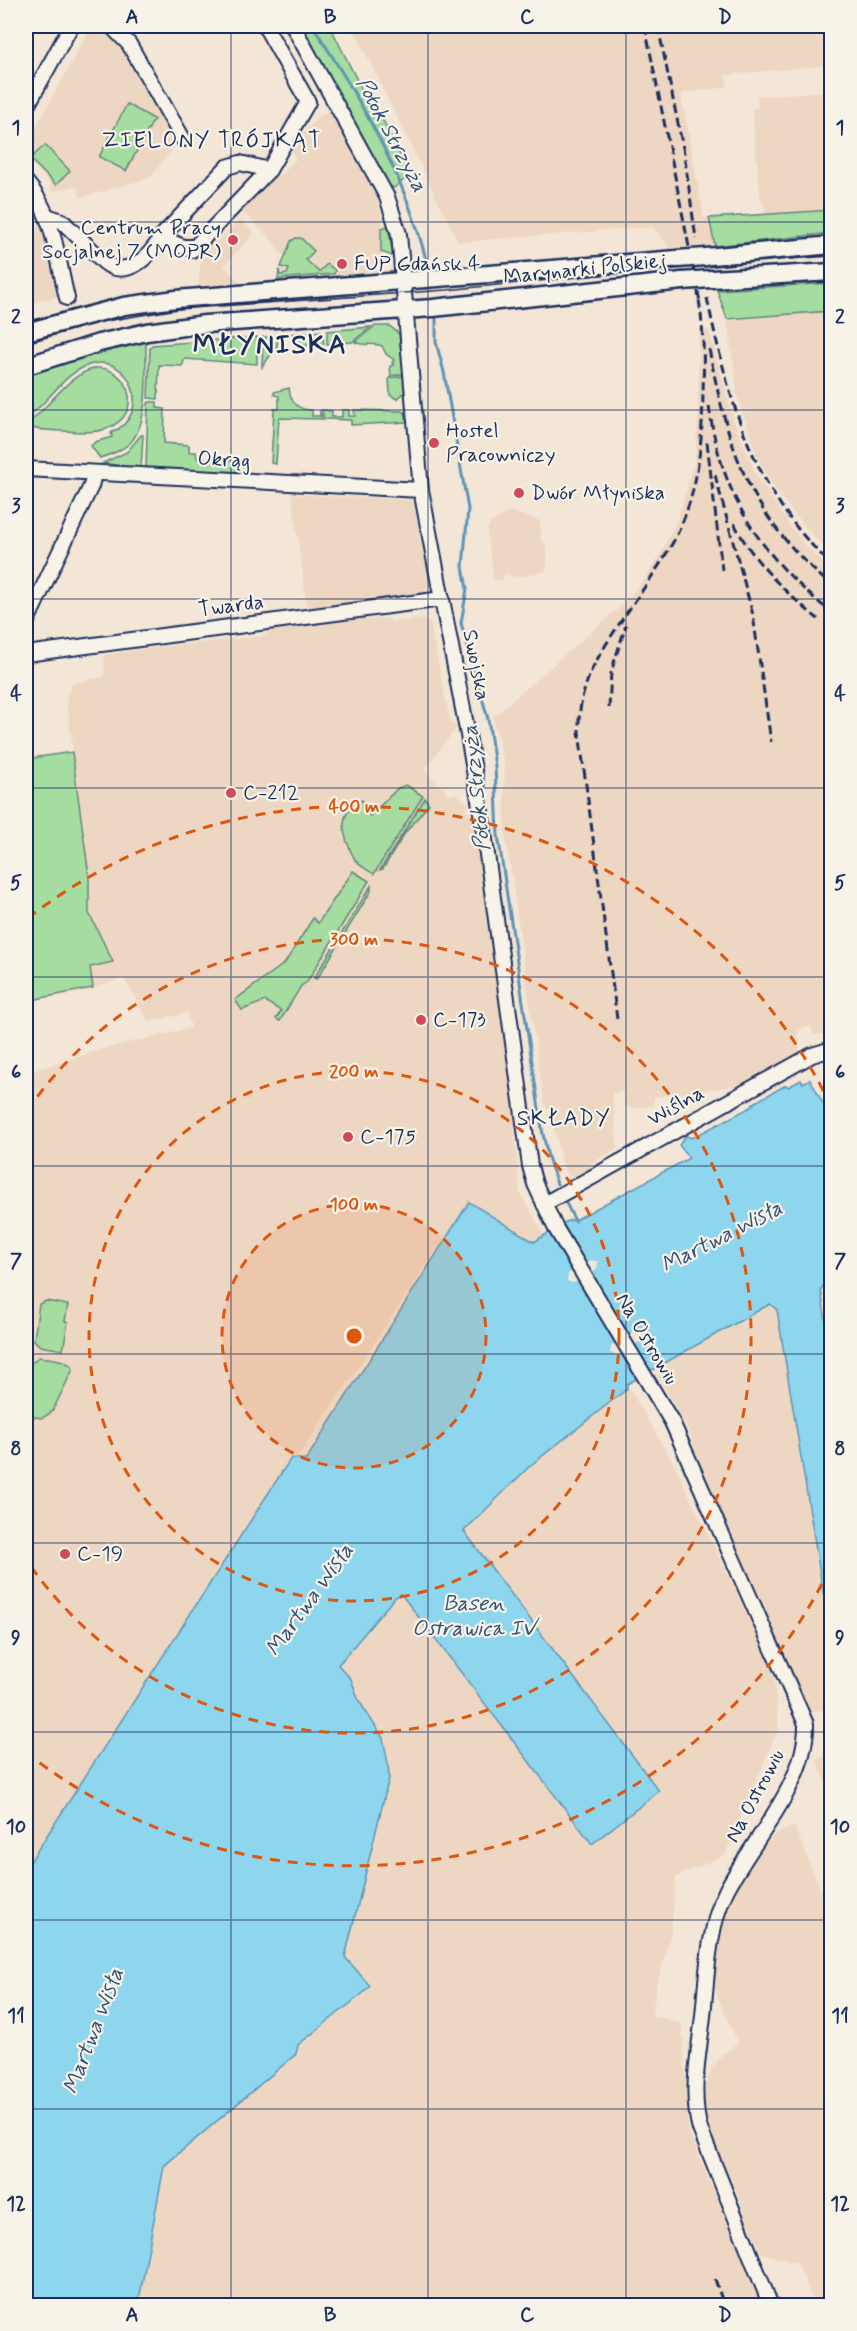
<svg xmlns="http://www.w3.org/2000/svg" width="857" height="2331" font-family="Mynerve,sans-serif">
  <rect width="100%" height="100%" fill="#f3e6d7"/>
  <filter id="ink" filterUnits="userSpaceOnUse"><feTurbulence type="fractalNoise" baseFrequency=".0167" numOctaves="2"/><feDisplacementMap in="SourceGraphic" scale="12" xChannelSelector="R" yChannelSelector="G"/><feConvolveMatrix kernelMatrix="1 2 1 2 8 2 1 2 1" color-interpolation-filters="sRGB"/></filter>
  <g filter="url(#ink)">
    <g fill="#eed7c2">
      <polygon points="352,26 831,26 831,65 726,75 727,87 681,94 704,218 709,218 715,246 670,248 653,227 458,242"/>
      <polygon points="89,30 103,34 128,48 179,141 150,178 80,198 77,186 50,192 50,183 26,158 26,145"/>
      <polygon points="831,91 831,210 766,214 760,195 752,109 758,108 757,96"/>
      <polygon points="329,110 377,198 382,217 381,271 280,279 277,275 285,256 281,254 271,239 238,208 270,173 280,176 296,159 290,148 319,116"/>
      <polygon points="240,219 255,233 224,266 241,283 198,286 202,250 217,236 221,238"/>
      <polygon points="45,224 63,296 26,304 26,228"/>
      <polygon points="831,311 831,554 814,537 777,493 758,459 736,392 737,388 727,319"/>
      <polygon points="709,330 734,421 756,474 790,526 807,547 831,569 831,1033 813,1035 812,1026 804,1027 797,1033 800,1055 748,1084 654,1097 654,1102 651,1106 631,1108 625,1105 623,1092 612,1093 618,1148 590,1164 591,1169 578,1177 568,1176 561,1161 552,1117 544,1103 505,832 504,765 493,717 620,607 643,581 659,557 677,521 695,458 698,421 699,331"/>
      <polygon points="292,494 412,500 415,508 420,541 424,542 431,583 423,594 307,608"/>
      <polygon points="510,511 540,521 541,540 546,546 548,557 546,572 516,577 506,574 502,580 494,581 487,533 490,523"/>
      <polygon points="360,617 366,620 387,618 392,622 423,619 430,623 450,720 457,727 424,770 451,796 454,792 469,804 465,809 475,819 507,1033 520,1193 544,1235 534,1242 469,1202 288,1471 26,1868 26,1073 102,1049 191,1028 187,1013 149,1022 123,978 93,988 89,967 113,962 89,913 89,876 66,697 72,683 103,677 105,672 104,655 150,648 263,636 272,629"/>
      <polygon points="831,1275 831,1360 820,1290 828,1276"/>
      <polygon points="770,1304 777,1310 829,1629 831,1629 831,1706 811,1713 720,1516 688,1430 654,1369"/>
      <polygon points="627,1384 674,1464 773,1668 779,1727 725,1855 676,1877 671,1933 657,1983 652,2015 682,2024 688,2130 762,2305 138,2306 164,2166 296,2054 298,2046 361,1996 345,1957 389,1778 383,1738 359,1701 351,1679 338,1665 394,1598 401,1593 531,1465 627,1389"/>
      <polygon points="831,1753 831,1794 816,1760"/>
      <polygon points="794,1826 831,1914 831,2305 815,2305 797,2263 761,2253 753,2232 749,2228 743,2216 744,2210 711,2136 703,2109 705,2090 711,2069 722,2054 739,2043 730,2026 713,1985 724,1917 739,1880 749,1865 772,1836"/>
    </g>
    <g fill="#a5dc9f" stroke="#60867e" stroke-width="1.5">
      <polygon points="297,26 330,26 364,94 369,92 410,175 394,188 385,184"/>
      <polygon points="127,104 154,119 126,171 99,157"/>
      <polygon points="45,145 70,171 56,185 30,159"/>
      <polygon points="831,210 831,233 715,246 709,218"/>
      <polygon points="388,226 393,255 392,256 381,252 381,228"/>
      <polygon points="296,238 301,238 314,251 306,260 319,272 327,264 335,270 334,274 278,279 279,270 280,275 287,274 289,269 281,267 291,241"/>
      <polygon points="831,283 831,311 727,319 717,290"/>
      <path d="M375 326H390L399 334 404 374 391 376 390 366 394 365 392 363 394 360 386 354 382 346C373 342 364 347 355 342Z"/>
      <polygon points="371,327 352,342 327,344 327,331"/>
      <polygon points="322,331 324,344 301,346 289,334"/>
      <polygon points="257,337 257,364 185,359 182,366 159,365 158,399 148,398 150,348 152,345"/>
      <polygon points="263,337 275,337 278,340 277,346 262,367"/>
      <path d="M146 340C145 369 151 421 130 443 121 451 111 454 100 458L91 446 95 442 112 437 111 433C155 414 130 351 89 365 61 375 49 403 26 418V374L103 350Z"/>
      <path d="M96 368C127 366 143 409 114 425 100 434 81 432 64 431 53 430 38 431 28 427V423C51 406 66 375 96 368Z"/>
      <polygon points="405,376 405,392 397,399 390,395 389,378"/>
      <path d="M289 388C290 402 298 410 312 410V416H320V410L322 419 279 418 276 464 271 463 274 409H279V396L274 395V392Z"/>
      <polygon points="150,402 157,402 157,408 165,409 164,443 189,445 189,452 196,452 197,458 236,461 237,459 247,460 246,477 146,469 148,403"/>
      <polygon points="322,410 332,411 332,417 342,417 342,410 349,410 349,416 355,416 354,410 402,411 408,415 408,422 351,425 351,420 324,419"/>
      <polygon points="141,435 143,435 141,469 103,463 127,452"/>
      <polygon points="72,752 89,876 89,913 113,962 90,967 93,988 26,1001 26,759"/>
      <path d="M406 785 423 796 374 874C368 870 359 866 355 860 343 837 335 813 362 800L370 816 398 788Z"/>
      <polygon points="425,798 429,804 405,833 383,869 380,870"/>
      <polygon points="353,871 369,881 307,982 301,986 280,1021 276,1019 281,1011 265,1001 242,1010 235,1000 285,963 313,918 318,923"/>
      <polygon points="371,886 371,891 317,979 314,978"/>
      <polygon points="46,1301 68,1305 65,1321 68,1322 63,1350 40,1346 34,1340 39,1304"/>
      <path d="M39 1357C50 1359 67 1358 73 1369L52 1412 42 1418 26 1416 28 1392 26 1387 30 1364Z"/>
    </g>
    <polygon fill="#8dd6ee" stroke="#5f93b4" stroke-width="1.5" points="810,1079 825,1107 832,1103 831,1275 828,1277 821,1290 832,1360 831,1629 829,1629 777,1310 770,1304 627,1384 627,1389 531,1465 464,1531 659,1791 592,1844 401,1594 394,1598 338,1665 351,1679 359,1701 383,1738 388,1763 389,1778 345,1957 370,1986 361,1995 298,2045 296,2054 164,2166 138,2305 26,2306 26,1868 291,1458 306,1460 469,1202 534,1242 567,1221 575,1220 689,1158 679,1145 686,1136 692,1138 753,1106 752,1104 786,1085 788,1087 801,1080 803,1083"/>
    <polygon fill="#f3e6d7" points="561,1223 586,1263 591,1260 598,1262 597,1269 592,1273 629,1335 635,1331 643,1333 641,1340 635,1345 651,1371 638,1379 622,1353 617,1355 610,1353 611,1347 616,1343 578,1281 573,1283 567,1281 568,1274 572,1271 547,1231"/>
    <g fill="none" stroke-linecap="round" stroke-linejoin="round">
      <g stroke="#5f93b4" stroke-width="3">
        <path d="M313 26C360 99 407 179 427 264"/>
        <polyline points="436,318 436,342 444,372 468,509 463,567 467,589 461,623 488,719 495,766 498,835 542,1129 548,1157 557,1184"/>
        <polyline points="565,1201 575,1221"/>
      </g>
      <defs>
        <g id="minor">
          <polyline points="111,26 129,44 183,139"/>
          <path d="M293 26 387 197 399 234 421 490 468 735 482 818 530 1166 535 1184 555 1227 672 1422 806 1724C807 1784 752 1840 726 1891 708 1928 707 1975 703 2016 699 2053 690 2093 700 2129L771 2306"/>
          <polyline points="26,108 71,26"/>
          <path d="M26 182C54 213 57 258 67 298"/>
          <path d="M47 216 62 221 104 262C126 280 150 257 161 237"/>
          <polyline points="195,247 183,247 161,237 227,167 240,163 269,170"/>
          <polyline points="192,250 269,170 308,102 265,26"/>
          <polyline points="26,469 421,490"/>
          <polyline points="26,623 91,486 94,474"/>
          <polyline points="26,654 442,599"/>
          <polyline points="544,1204 812,1055 832,1049"/>
        </g>
        <g id="major">
          <polyline points="706,257 832,245"/>
          <polyline points="711,279 832,272"/>
          <polyline points="26,332 124,306 176,299 677,259"/>
          <polyline points="26,366 99,343 147,332 205,324 433,308 682,281"/>
        </g>
      </defs>
      <use href="#minor" stroke="#1b2f5e" stroke-width="18"/>
      <use href="#major" stroke="#1b2f5e" stroke-width="21"/>
      <use href="#minor" stroke="#f7f3e8" stroke-width="14"/>
      <use href="#major" stroke="#f7f3e8" stroke-width="16"/>
      <polyline stroke="#1b2f5e" stroke-width="1.5" points="26,343 100,322 178,309 447,290 679,267 832,256"/>
      <g stroke="#1b2f5e" stroke-width="3" stroke-dasharray="9 4.5" stroke-linecap="butt">
        <polyline points="645,26 700,302"/>
        <polyline points="658,26 684,153 696,239"/>
        <path d="M707 298C729 400 752 492 832 565"/>
        <path d="M709 349C729 452 749 516 832 586"/>
        <path d="M709 406C721 496 761 557 832 613"/>
        <polyline points="707,442 722,570"/>
        <polyline points="715,475 753,615 771,742"/>
        <path d="M734 523C754 563 784 591 818 619"/>
        <polyline points="609,708 611,672 626,625"/>
        <path d="M617 1019 579 732C578 710 583 691 591 671 614 626 647 588 672 544 698 497 702 447 703 394 704 361 704 327 698 294"/>
        <polyline points="715,2279 724,2306"/>
      </g>
      <defs>
        <g id="major-bridge">
          <polyline points="677,259 706,257"/>
          <polyline points="682,281 711,279"/>
        </g>
      </defs>
      <use href="#major-bridge" stroke="#1b2f5e" stroke-width="21" stroke-linecap="butt"/>
      <use href="#major-bridge" stroke="#f7f3e8" stroke-width="16"/>
    </g>
  </g>
  <path fill="none" stroke="#1b2f5e" stroke-width="1.5" stroke-opacity="0.55" d="M231 26V2306M428 26V2306M626 26V2306M26 222H832M26 410H832M26 599H832M26 788H832M26 977H832M26 1166H832M26 1354H832M26 1543H832M26 1732H832M26 1920H832M26 2109H832"/>
  <circle cx="354" cy="1336" r="132" fill="#de5710" fill-opacity=".12"/>
  <g fill="none" stroke="#de5710" stroke-width="3" stroke-dasharray="10 8">
    <circle cx="354" cy="1336" r="132"/>
    <circle cx="354" cy="1336" r="265"/>
    <path d="M27 1111A397 397 0 1 1 27 1561"/>
    <path d="M830 1568A530 530 0 0 1 28 1754M28 918A530 530 0 0 1 830 1104"/>
  </g>
  <g fill="#d1495b" stroke="#f7f3e8" stroke-width="2">
    <circle cx="233" cy="240" r="6"/>
    <circle cx="342" cy="264" r="6"/>
    <circle cx="434" cy="443" r="6"/>
    <circle cx="519" cy="493" r="6"/>
    <circle cx="231" cy="793" r="6"/>
    <circle cx="421" cy="1020" r="6"/>
    <circle cx="348" cy="1137" r="6"/>
    <circle cx="65" cy="1554" r="6"/>
  </g>
  <g text-anchor="middle" dominant-baseline="central" stroke-width="4.5" stroke-linejoin="round" paint-order="stroke">
    <g font-size="21" fill="#1b2f5e" stroke="#f7f3e8" text-anchor="start">
      <text x="221" y="228" text-anchor="end">Centrum Pracy<tspan x="221" dy="24">Socjalnej 7 (MOPR)</tspan></text>
      <text x="354" y="264">FUP Gdańsk 4</text>
      <text x="446" y="431">Hostel<tspan x="446" dy="24">Pracowniczy</tspan></text>
      <text x="531" y="493">Dwór Młyniska</text>
      <text x="243" y="793">C-212</text>
      <text x="433" y="1020">C-173</text>
      <text x="360" y="1137">C-175</text>
      <text x="77" y="1554">C-19</text>
    </g>
    <g font-size="21" fill="#1b2f5e" stroke="#f7f3e8">
      <text transform="translate(585 269) rotate(-6)">Marynarki Polskiej</text>
      <text transform="translate(224 460) rotate(3)">Okrąg</text>
      <text transform="translate(231 606) rotate(-7)">Twarda</text>
      <text transform="translate(476 665) rotate(79)">Swojska</text>
      <text transform="translate(676 1106) rotate(-29)">Wiślna</text>
      <text transform="translate(647 1339) rotate(59)">Na Ostrowiu</text>
      <text transform="translate(755 1796) rotate(-62)">Na Ostrowiu</text>
    </g>
    <g font-size="22" font-style="italic" fill="#32507b" stroke="#f7f3e8">
      <text transform="translate(391 135) rotate(62)">Potok Strzyża</text>
      <text transform="translate(477 788) rotate(-96)">Potok Strzyża</text>
      <text transform="translate(722 1237) rotate(-27)">Martwa Wisła</text>
      <text transform="translate(310 1600) rotate(-54)">Martwa Wisła</text>
      <text x="474" y="1604">Basen<tspan x="474" dy="25">Ostrawica IV</tspan></text>
      <text transform="translate(94 2031) rotate(-69)">Martwa Wisła</text>
    </g>
    <g font-size="22" letter-spacing="1.5" fill="#1b2f5e" stroke="#f7f3e8">
      <text x="212" y="141">ZIELONY TRÓJKĄT</text>
      <text x="564" y="1119">SKŁADY</text>
    </g>
    <g font-size="27" font-weight="bold" letter-spacing="1.5" fill="#1b2f5e" stroke="#f7f3e8">
      <text x="270" y="345">MŁYNISKA</text>
    </g>
  </g>
  <circle cx="354" cy="1336" r="9" fill="#de5710" stroke="#f7f3e8" stroke-width="3"/>
  <g font-size="18" text-anchor="middle" font-weight="bold" fill="#de5710" stroke="#f7f3e8" stroke-width="4.5" stroke-linejoin="round" paint-order="stroke">
    <text x="354" y="812">400 m</text>
    <text x="354" y="945">300 m</text>
    <text x="354" y="1077">200 m</text>
    <text x="354" y="1210">100 m</text>
  </g>
  <rect width="857" height="2331" fill="none" stroke="#f7f3e8" stroke-width="66"/>
  <rect x="33" y="33" width="791" height="2265" fill="none" stroke="#1b2f5e" stroke-width="2"/>
  <g font-size="20" text-anchor="middle" font-weight="bold" fill="#1b2f5e">
    <text x="132" y="23">A</text>
    <text x="330" y="23">B</text>
    <text x="527" y="23">C</text>
    <text x="725" y="23">D</text>
    <text x="16" y="134">1</text>
    <text x="840" y="134">1</text>
    <text x="16" y="323">2</text>
    <text x="840" y="323">2</text>
    <text x="16" y="512">3</text>
    <text x="840" y="512">3</text>
    <text x="16" y="700">4</text>
    <text x="840" y="700">4</text>
    <text x="16" y="889">5</text>
    <text x="840" y="889">5</text>
    <text x="16" y="1078">6</text>
    <text x="840" y="1078">6</text>
    <text x="16" y="1267">7</text>
    <text x="840" y="1267">7</text>
    <text x="16" y="1455">8</text>
    <text x="840" y="1455">8</text>
    <text x="16" y="1644">9</text>
    <text x="840" y="1644">9</text>
    <text x="16" y="1833">10</text>
    <text x="840" y="1833">10</text>
    <text x="16" y="2022">11</text>
    <text x="840" y="2022">11</text>
    <text x="16" y="2210">12</text>
    <text x="840" y="2210">12</text>
    <text x="132" y="2321">A</text>
    <text x="330" y="2321">B</text>
    <text x="527" y="2321">C</text>
    <text x="725" y="2321">D</text>
  </g>
</svg>
